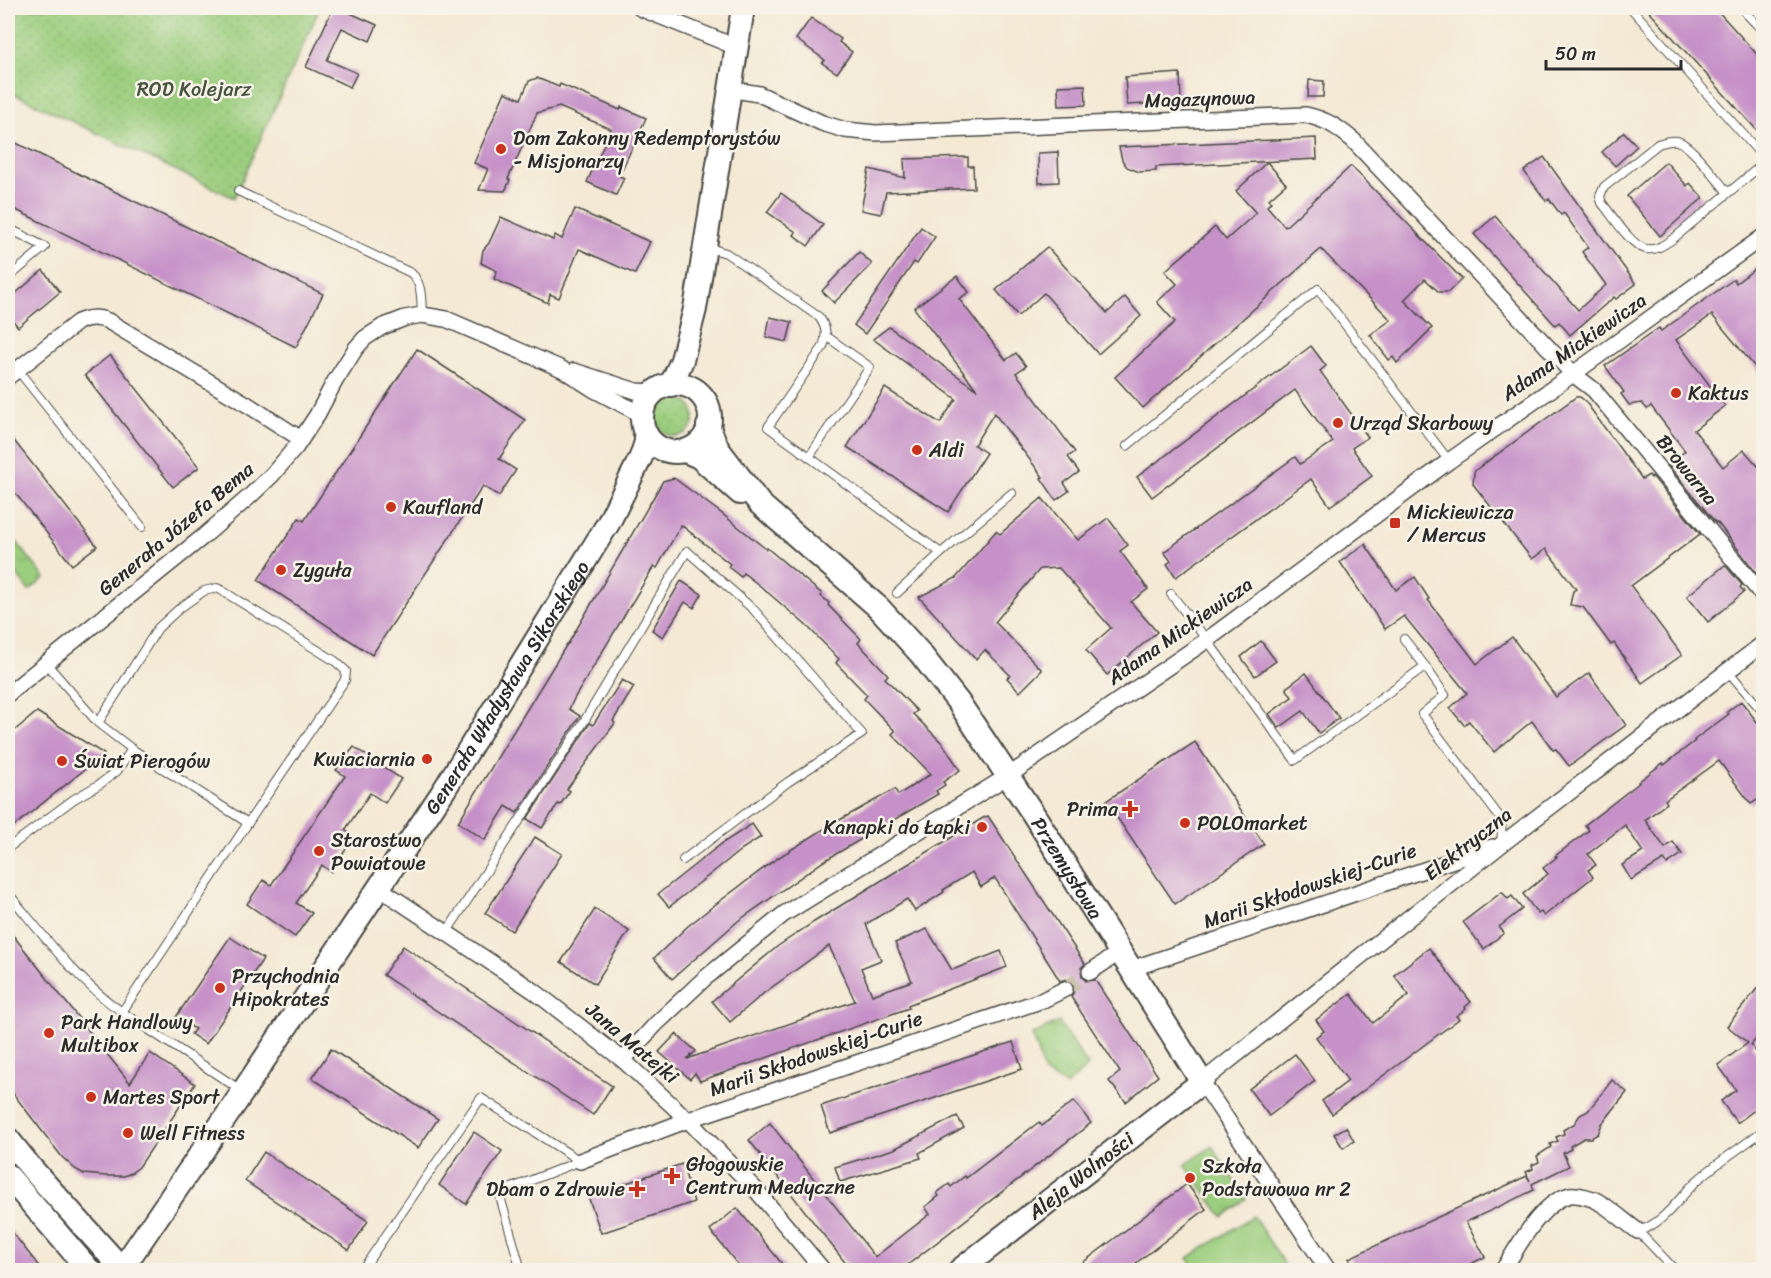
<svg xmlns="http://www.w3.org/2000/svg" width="1771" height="1278" font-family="Sriracha,sans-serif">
  <defs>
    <pattern id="grass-dots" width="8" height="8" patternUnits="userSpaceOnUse" patternTransform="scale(1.5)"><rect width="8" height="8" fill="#9bce7e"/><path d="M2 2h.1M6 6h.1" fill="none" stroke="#86b16d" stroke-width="1.8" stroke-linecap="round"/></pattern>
    <pattern id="park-tufts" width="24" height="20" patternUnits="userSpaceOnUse" patternTransform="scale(1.5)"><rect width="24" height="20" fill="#9bce7e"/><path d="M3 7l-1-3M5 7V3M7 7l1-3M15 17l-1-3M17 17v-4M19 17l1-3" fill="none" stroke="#86b16d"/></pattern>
  </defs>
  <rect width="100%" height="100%" fill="#f7f3e8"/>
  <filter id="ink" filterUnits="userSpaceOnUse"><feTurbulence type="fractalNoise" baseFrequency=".0167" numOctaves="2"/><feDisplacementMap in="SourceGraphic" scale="12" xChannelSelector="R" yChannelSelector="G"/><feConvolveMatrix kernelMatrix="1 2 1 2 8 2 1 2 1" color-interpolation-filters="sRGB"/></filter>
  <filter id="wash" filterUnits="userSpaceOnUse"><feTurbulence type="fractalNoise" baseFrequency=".008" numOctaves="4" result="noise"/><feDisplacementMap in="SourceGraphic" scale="24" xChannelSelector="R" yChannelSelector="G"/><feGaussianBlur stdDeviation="1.35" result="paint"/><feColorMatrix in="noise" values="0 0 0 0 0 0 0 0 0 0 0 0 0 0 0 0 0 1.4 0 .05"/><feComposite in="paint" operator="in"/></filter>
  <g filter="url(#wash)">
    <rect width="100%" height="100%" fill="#f4e9d4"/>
    <g fill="url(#grass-dots)" stroke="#637c54" stroke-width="1.5">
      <polygon points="8,8 320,8 234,198 8,91"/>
      <circle cx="675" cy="417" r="19"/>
    </g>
    <g fill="url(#park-tufts)" stroke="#637c54" stroke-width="1.5">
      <polygon points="8,531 45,578 29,591 8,563"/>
      <polygon points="1059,1022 1088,1066 1066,1086 1044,1073 1032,1035"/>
      <polygon points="1212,1146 1246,1199 1223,1217 1185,1165"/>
    </g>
    <polygon fill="#9bce7e" stroke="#637c54" stroke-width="1.5" points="1253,1216 1288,1270 1196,1270 1188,1258"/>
    <g id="blocks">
      <g fill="#c691c8">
        <polygon points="333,8 339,8 377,25 370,41 342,28 327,60 357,73 350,87 306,67"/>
        <polygon points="1646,8 1715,8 1764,62 1764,138"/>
        <polygon points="811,18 841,39 839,42 852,52 837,73 822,63 825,60 796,39"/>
        <polygon points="1180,73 1181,102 1127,105 1125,77"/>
        <polygon points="537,78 559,87 560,84 620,110 621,107 646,118 619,176 624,178 616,195 587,182 611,129 559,107 537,113 508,179 510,180 505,191 479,190 488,169 474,163 505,92 521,99 529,81"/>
        <polygon points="1309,80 1324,81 1323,97 1308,97"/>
        <polygon points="1085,85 1086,105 1059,106 1058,86"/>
        <polygon points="1624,132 1637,146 1615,166 1602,152"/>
        <polygon points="1316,138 1317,159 1156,167 1156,171 1139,172 1127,167 1122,160 1119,147"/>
        <polygon points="8,139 323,294 296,347 8,206"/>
        <polygon points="1058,152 1059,182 1039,183 1038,153"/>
        <polygon points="968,157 968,166 973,166 974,188 886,192 881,214 861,210 869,169 905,178 904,159"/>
        <polygon points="1544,157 1636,284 1616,299 1614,297 1570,335 1559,322 1555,325 1474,234 1495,216 1578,310 1606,285 1582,252 1588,247 1564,213 1561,215 1549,199 1546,201 1524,171"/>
        <polygon points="1267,162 1286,184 1269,199 1271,202 1267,206 1285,227 1351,166 1462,279 1448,292 1439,292 1425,279 1404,300 1432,328 1397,363 1393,357 1389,360 1370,335 1391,320 1321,249 1143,408 1115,377 1175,322 1157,302 1177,284 1165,271 1215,227 1226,240 1256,213 1236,191"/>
        <polygon points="1666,162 1687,186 1690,183 1703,198 1660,236 1627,196"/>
        <polygon points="781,193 823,225 808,246 794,235 796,232 767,212"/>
        <polygon points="575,209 650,242 635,274 579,249 559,298 550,294 548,303 494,279 497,271 481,263 483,250 489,243 501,217 553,240 555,235 562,239"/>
        <polygon points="921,227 935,237 917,264 914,262 865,334 854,325"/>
        <polygon points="1047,247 1107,313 1125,297 1141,316 1098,354 1044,293 1018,316 996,290"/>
        <polygon points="859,252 872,264 834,303 822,291"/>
        <polygon points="1764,262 1764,378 1712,315 1676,340 1725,406 1694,430 1723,467 1744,450 1764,473 1764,569 1757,574 1717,522 1716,523 1668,465 1685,451 1651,406 1647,409 1642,403 1629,405 1621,394 1624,392 1605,366 1659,328 1661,331 1734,279 1736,283"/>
        <polygon points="43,270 60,292 18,327 8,314 8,300"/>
        <polygon points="957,276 969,292 959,299 1006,360 1016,353 1026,366 1016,373 1075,452 1068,457 1079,472 1064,483 1069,491 1056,500 1041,478 1043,477 994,413 974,445 986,453 948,512 847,447 885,388 940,423 956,399 873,339 889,327 977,390 914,308"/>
        <polygon points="770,317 792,322 787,342 766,337"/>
        <polygon points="1311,346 1326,366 1320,371 1368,437 1352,448 1372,476 1330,506 1311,479 1176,577 1167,564 1171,561 1164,552 1295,457 1300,464 1333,442 1295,390 1152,497 1137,477"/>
        <polygon points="417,349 525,420 499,459 516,470 499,496 483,486 372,655 258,580 299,518 304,521"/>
        <polygon points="110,355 199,467 173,487 85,375"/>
        <polygon points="1576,397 1580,397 1585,401 1642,479 1649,475 1651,478 1652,476 1700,534 1631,586 1682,655 1642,683 1614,643 1611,645 1583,607 1570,605 1573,591 1576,589 1546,549 1532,559 1473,484 1474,472 1477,469"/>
        <polygon points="8,433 97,546 72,565 8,484"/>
        <polygon points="674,478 721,513 766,549 767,548 822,594 821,596 829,603 828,605 861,639 858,643 888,675 885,678 917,711 913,714 943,744 960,770 943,782 945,785 936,791 938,794 824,861 738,921 672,979 654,958 688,926 712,907 776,859 829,826 895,789 898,795 931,774 892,734 895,731 864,699 867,695 836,663 839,659 808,627 759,585 743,573 741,577 732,570 728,567 730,564 681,525 657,568 654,566 575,697 569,709 580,716 517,813 506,806 485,840 458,822 567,644 568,644 663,481"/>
        <polygon points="1042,498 1078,540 1108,518 1128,545 1120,551 1148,589 1131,602 1157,632 1107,675 1086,650 1111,628 1059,568 1040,569 995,622 1042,670 1020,692 1007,678 1010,675 985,650 976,659 919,597 956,578 996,531 1000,534"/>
        <polygon points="1365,544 1396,590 1415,577 1429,599 1428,600 1477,664 1512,637 1556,697 1589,673 1626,725 1569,766 1556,749 1553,750 1532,721 1494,752 1469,721 1464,725 1450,708 1467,693 1404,616 1385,629 1340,562"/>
        <polygon points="1725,565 1742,585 1740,587 1744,592 1708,622 1687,596"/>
        <polygon points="681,581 702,594 694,608 685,602 663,637 652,630"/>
        <polygon points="1261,641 1276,661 1255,676 1241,657"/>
        <polygon points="1306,673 1339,718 1319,733 1303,711 1279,728 1269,714 1292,697 1286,688"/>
        <polygon points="622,680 634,687 613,721 615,723 567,789 570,791 560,805 558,804 542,828 527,819 590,723 593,725"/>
        <polygon points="1741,701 1764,731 1764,795 1751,804 1719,761 1665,800 1667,803 1645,820 1665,848 1673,842 1682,854 1667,864 1664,860 1631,880 1622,865 1643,852 1625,825 1588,854 1596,865 1588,870 1593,877 1544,916 1541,912 1538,914 1523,894 1548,874 1543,868 1557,857 1555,856 1589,830 1585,825 1639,783 1638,782 1663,763 1664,765 1695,741 1694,740 1729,714 1727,712"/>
        <polygon points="37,712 104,754 8,831 8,736"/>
        <polygon points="1195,742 1264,844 1175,904 1106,801"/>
        <polygon points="354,747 401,779 385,803 370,793 345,830 354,837 331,872 322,865 296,903 312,913 295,937 247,904 263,880 271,885 345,776 336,770"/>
        <polygon points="988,816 1085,964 1081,968 1082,977 1086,981 1095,980 1158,1076 1126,1102 1109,1081 1120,1072 1071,997 1075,990 1073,984 1066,979 1060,981 995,878 981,887 972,872 943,890 944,892 915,911 907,899 866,924 881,960 861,968 872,995 912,981 895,943 927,929 952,970 1001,951 1007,967 908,1005 909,1008 700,1081 695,1073 690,1079 659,1052 676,1034 696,1051 687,1059 855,1001 829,946 764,993 730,1022 712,1001 778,946 814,922 983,818"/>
        <polygon points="752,824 761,837 742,849 669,907 658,894 721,844"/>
        <polygon points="535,837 562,854 512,931 485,913"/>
        <polygon points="1502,892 1508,899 1512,896 1522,909 1499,927 1504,933 1484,949 1463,922"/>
        <polygon points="595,909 629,931 595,984 561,962"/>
        <polygon points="8,929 130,1083 150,1053 195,1084 139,1167 131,1173 124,1176 106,1176 84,1174 75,1169 62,1157 8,1087"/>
        <polygon points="230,937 263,959 206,1044 191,1034 195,1029 176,1017"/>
        <polygon points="403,946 612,1086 593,1115 383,975"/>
        <polygon points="1429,948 1471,1002 1465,1007 1466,1009 1456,1016 1459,1019 1332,1114 1322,1101 1348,1081 1316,1037 1324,1031 1316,1020 1351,994 1373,1023 1409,995 1394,975"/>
        <polygon points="1764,980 1764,1029 1751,1045 1764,1062 1764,1103 1737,1123 1721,1101 1736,1090 1718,1065 1748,1043 1727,1026"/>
        <polygon points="1013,1042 1022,1069 830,1133 821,1106"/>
        <polygon points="331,1049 438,1119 418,1148 312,1078"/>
        <polygon points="1295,1054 1315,1081 1269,1116 1249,1089"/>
        <polygon points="1612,1080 1627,1092 1602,1124 1598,1134 1591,1138 1584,1138 1570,1146 1571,1149 1563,1153 1569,1166 1532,1184 1534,1190 1466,1222 1485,1257 1458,1270 1355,1270 1349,1258 1527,1176 1530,1181 1526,1172 1533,1169 1532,1165 1539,1162 1537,1156 1551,1147 1550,1144 1558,1141 1556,1137 1564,1134 1563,1130 1574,1124 1580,1115 1588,1111"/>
        <polygon points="1074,1101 1091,1123 901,1270 851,1270 749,1140 770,1123 875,1257 930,1214 925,1207 939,1196 937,1193 949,1184 951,1187 965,1176 966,1178 1039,1122 1042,1126"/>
        <polygon points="957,1116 964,1128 919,1153 921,1158 840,1182 835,1167 894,1149"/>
        <polygon points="1346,1127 1354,1141 1343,1148 1334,1134"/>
        <polygon points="474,1132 502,1151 466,1204 439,1185"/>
        <polygon points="264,1152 368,1221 349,1250 245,1181"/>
        <polygon points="682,1164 694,1202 601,1233 588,1196"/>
        <polygon points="1187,1184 1206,1209 1136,1263 1142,1270 1073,1270"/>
        <polygon points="737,1208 787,1270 742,1270 710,1230"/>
        <polygon points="8,1227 42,1270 8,1270"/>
      </g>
    </g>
  </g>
  <g filter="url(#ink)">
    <use href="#blocks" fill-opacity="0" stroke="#494844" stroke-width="1.5"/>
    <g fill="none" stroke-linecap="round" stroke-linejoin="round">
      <polyline stroke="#ccc3b2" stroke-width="15" stroke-dasharray="15 8" stroke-linecap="butt" points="1065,989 1090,972"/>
      <defs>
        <g id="lane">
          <polyline points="1631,8 1764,158"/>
          <polyline points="1741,8 1764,32"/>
          <path d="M238 191 411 273C423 284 421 300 422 315"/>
          <path d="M1728 193C1718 181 1691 144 1677 141 1671 140 1664 142 1658 144L1604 187 1600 196 1602 203C1612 215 1631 246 1646 249 1656 251 1665 244 1673 239L1764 163"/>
          <polyline points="8,228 45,247 8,278"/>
          <path d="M706 247 726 253 819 317C827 328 827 335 823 347L768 427 941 553 1012 493"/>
          <polyline points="17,369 142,527"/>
          <polyline points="1127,446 1318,289 1449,461"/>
          <polyline points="809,457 870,367 826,336"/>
          <polyline points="897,593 941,553"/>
          <polyline points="1171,594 1207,640 1295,760 1425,666 1404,639"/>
          <polyline points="46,663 98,723 132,749 248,823 345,680 346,671 335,661 221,590 217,588 204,591 180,608 158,628 98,723"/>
          <polyline points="1425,666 1445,695 1422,714 1501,819 1502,843"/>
          <polyline points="1727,670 1764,713"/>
          <polyline points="8,848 74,799 100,784 117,771 132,749"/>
          <path d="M8 893C43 935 76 980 122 1012L248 823"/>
          <polyline points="446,933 580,728 687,551 754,610 862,734 788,782 683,860"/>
          <polyline points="122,1012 242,1091"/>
          <polyline points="362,1270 481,1098 580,1161"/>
          <polyline points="521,1270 499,1193 580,1161"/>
          <path d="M1675 1270 1638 1231C1665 1224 1680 1195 1700 1178 1720 1161 1743 1146 1764 1130"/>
        </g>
        <g id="street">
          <polyline points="640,8 736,47"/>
          <path d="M729 89 759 94 822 123 845 130 876 133 1306 115C1327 120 1336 126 1353 140L1573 374 1594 390 1764 597"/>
          <polyline points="574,371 636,391 654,392"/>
          <path d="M8 377 78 322C89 317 96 317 108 321L248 405 301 439"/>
          <polyline points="8,694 204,536 249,497 272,475 296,447 317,415 335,381 356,348 365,338 382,327 405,318 422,315 446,319 562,369 593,389 633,410 642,419"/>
          <polyline points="379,888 534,991 623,1060 688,1120 756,1190 823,1270"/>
          <polyline points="1131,969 1492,847"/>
          <polyline points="1090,972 1120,952"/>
          <polyline points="623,1060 656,1024 704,979 784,914 1008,776 1207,640 1449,461 1573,374 1764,236"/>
          <polyline points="580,1161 688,1120 1043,1000 1065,989"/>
          <polyline points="1328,1270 1202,1082 1502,844 1764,643"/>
          <path d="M1503 1270C1518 1247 1541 1202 1570 1195 1577 1194 1586 1197 1593 1199 1607 1205 1625 1222 1638 1231"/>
        </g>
        <g id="secondary">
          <circle cx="676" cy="418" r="34"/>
          <polyline points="671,385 682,360 695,309 743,8"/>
          <path id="s1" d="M708 426 718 449 760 504 879 608 920 653 959 703 1034 815 1202 1082 960 1270"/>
          <polyline points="685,451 699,457 740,493"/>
          <polyline points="8,1139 32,1169 123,1270"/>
          <polyline points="8,1176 89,1270"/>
          <path id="s2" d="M121 1270 230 1111 444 790 609 522 641 457 646 442V434"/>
        </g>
      </defs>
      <use href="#lane" stroke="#494844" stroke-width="10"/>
      <use href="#street" stroke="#494844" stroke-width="18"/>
      <use href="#secondary" stroke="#494844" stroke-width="26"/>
      <use href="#lane" stroke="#fff" stroke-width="8"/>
      <use href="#street" stroke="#fff" stroke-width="15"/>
      <use href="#secondary" stroke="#fff" stroke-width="22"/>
    </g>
  </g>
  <g fill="#c8321e" stroke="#f7f3e8" stroke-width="2">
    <circle cx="501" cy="149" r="6"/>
    <circle cx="1676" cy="393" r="6"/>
    <circle cx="1338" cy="423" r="6"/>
    <circle cx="917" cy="450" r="6"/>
    <circle cx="391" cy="507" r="6"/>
    <rect x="1389" y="517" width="12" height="12" rx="3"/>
    <circle cx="281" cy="570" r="6"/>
    <circle cx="427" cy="759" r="6"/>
    <circle cx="62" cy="761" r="6"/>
    <path d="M1127 800h6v6h6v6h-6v6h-6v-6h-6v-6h6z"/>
    <circle cx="1185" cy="823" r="6"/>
    <circle cx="982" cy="827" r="6"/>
    <circle cx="319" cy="851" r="6"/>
    <circle cx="220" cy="988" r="6"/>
    <circle cx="49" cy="1033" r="6"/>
    <circle cx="91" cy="1097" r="6"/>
    <circle cx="128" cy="1133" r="6"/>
    <path d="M669 1167h6v6h6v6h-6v6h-6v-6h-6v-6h6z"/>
    <circle cx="1190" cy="1178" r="6"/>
    <path d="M634 1180h6v6h6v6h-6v6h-6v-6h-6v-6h6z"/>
  </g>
  <g text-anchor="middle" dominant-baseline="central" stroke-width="5" stroke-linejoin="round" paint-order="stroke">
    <g font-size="20" fill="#475440" stroke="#f7f3e8">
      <text x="194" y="89">ROD Kolejarz</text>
    </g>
    <g font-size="20" fill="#2b2b2b" stroke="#f7f3e8">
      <text transform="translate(1200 99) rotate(-2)">Magazynowa</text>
      <text transform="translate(1574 347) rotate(-35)">Adama Mickiewicza</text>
      <text transform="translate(1687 470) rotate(51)">Browarna</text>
      <text transform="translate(176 529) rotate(-40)">Generała Józefa Bema</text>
      <text transform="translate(1180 631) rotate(-35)">Adama Mickiewicza</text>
      <text stroke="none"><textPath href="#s2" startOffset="699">Generała Władysława Sikorskiego</textPath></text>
      <text transform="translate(1468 844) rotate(-38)">Elektryczna</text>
      <text stroke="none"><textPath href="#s1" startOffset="574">Przemysłowa</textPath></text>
      <text transform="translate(1310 886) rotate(-19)">Marii Skłodowskiej-Curie</text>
      <text transform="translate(632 1043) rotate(40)">Jana Matejki</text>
      <text transform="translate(816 1054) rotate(-19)">Marii Skłodowskiej-Curie</text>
      <text transform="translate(1081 1176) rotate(-38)">Aleja Wolności</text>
    </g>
    <g font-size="20" fill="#2b2b2b" stroke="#f7f3e8" text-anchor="start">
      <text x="513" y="138">Dom Zakonny Redemptorystów<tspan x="513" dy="23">- Misjonarzy</tspan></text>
      <text x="1688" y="393">Kaktus</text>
      <text x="1350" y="423">Urząd Skarbowy</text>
      <text x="929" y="450">Aldi</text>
      <text x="403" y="507">Kaufland</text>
      <text x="1407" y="512">Mickiewicza<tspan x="1407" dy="23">/ Mercus</tspan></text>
      <text x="293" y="570">Zyguła</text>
      <text x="415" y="759" text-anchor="end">Kwiaciarnia</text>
      <text x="74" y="761">Świat Pierogów</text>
      <text x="1118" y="809" text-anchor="end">Prima</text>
      <text x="1197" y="823">POLOmarket</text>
      <text x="970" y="827" text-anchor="end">Kanapki do Łapki</text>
      <text x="331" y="840">Starostwo<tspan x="331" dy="23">Powiatowe</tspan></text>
      <text x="232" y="976">Przychodnia<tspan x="232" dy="23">Hipokrates</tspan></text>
      <text x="61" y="1022">Park Handlowy<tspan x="61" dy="23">Multibox</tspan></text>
      <text x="103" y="1097">Martes Sport</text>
      <text x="140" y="1133">Well Fitness</text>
      <text x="686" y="1164">Głogowskie<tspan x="686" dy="23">Centrum Medyczne</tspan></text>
      <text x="1202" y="1166">Szkoła<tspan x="1202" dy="23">Podstawowa nr 2</tspan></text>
      <text x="625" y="1189" text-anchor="end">Dbam o Zdrowie</text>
    </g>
  </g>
  <rect width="1771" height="1278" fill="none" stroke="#f7f3e8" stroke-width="30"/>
  <path d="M1546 60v9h135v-9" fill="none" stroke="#2b2b2b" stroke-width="3"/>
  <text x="1555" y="60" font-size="18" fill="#2b2b2b" stroke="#f7f3e8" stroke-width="4.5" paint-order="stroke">50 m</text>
</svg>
